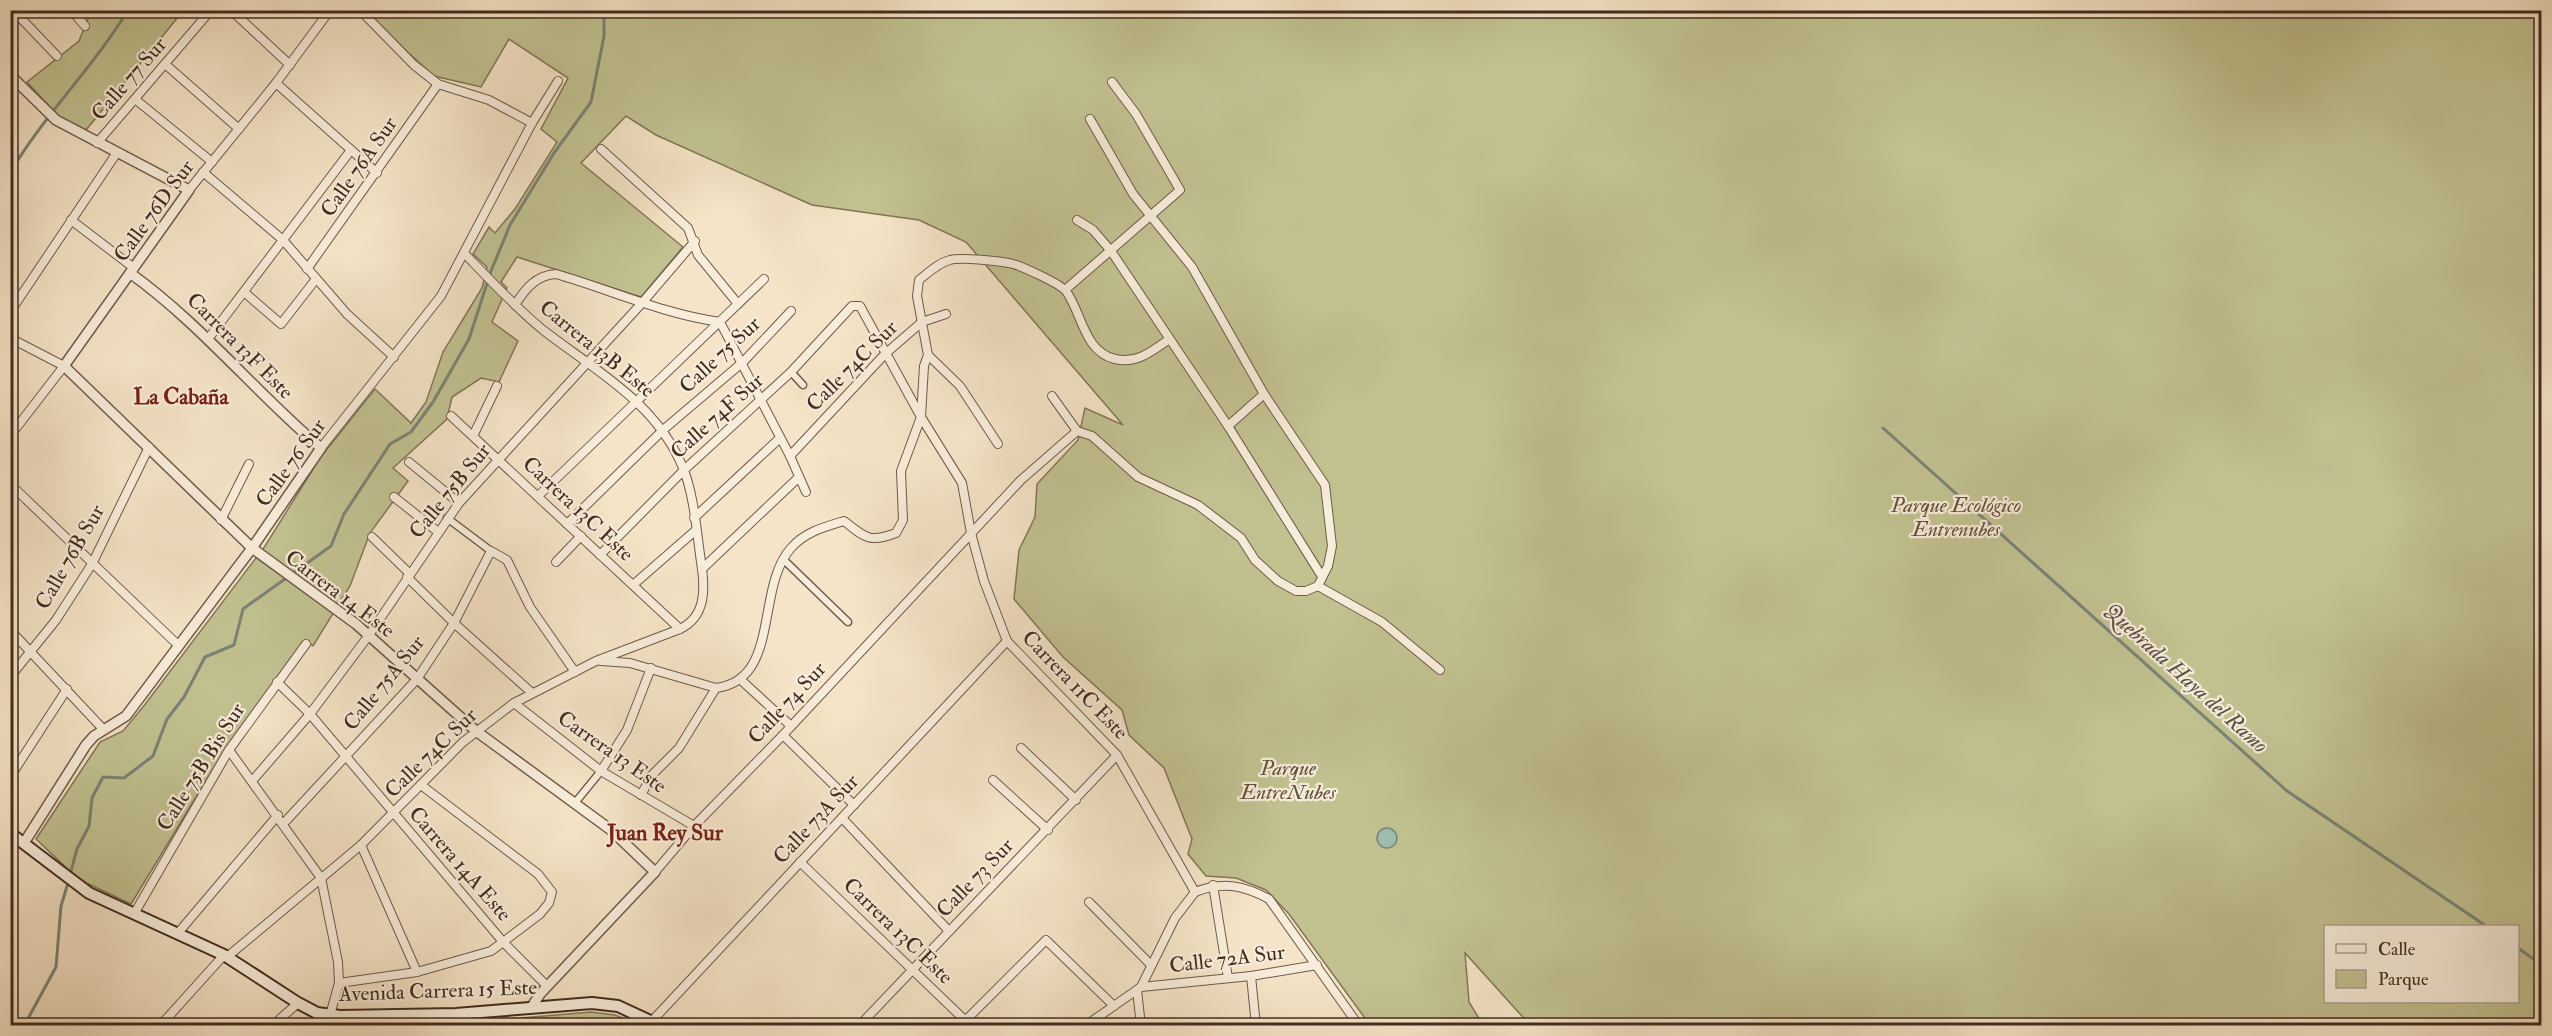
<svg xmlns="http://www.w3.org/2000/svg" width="2552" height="1036" font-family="'IM FELL Double Pica',serif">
  <rect width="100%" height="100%" fill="#f5e4c7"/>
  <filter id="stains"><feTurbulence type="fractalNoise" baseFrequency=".00333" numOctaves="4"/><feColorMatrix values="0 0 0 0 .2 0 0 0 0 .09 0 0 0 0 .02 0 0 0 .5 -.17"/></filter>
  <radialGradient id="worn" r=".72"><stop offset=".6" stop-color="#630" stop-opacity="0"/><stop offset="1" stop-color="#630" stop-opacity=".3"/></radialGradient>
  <g fill="#c2c291" stroke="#827658" stroke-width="1.5" fill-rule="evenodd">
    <polygon points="91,11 183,11 86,130 59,117 27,82 79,41"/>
    <path d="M367 11H2541V1025H1530L1465 953 1469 1002 1483 1025H1370L1289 914 1266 890 1236 878 1206 876 1188 854 1192 839 1164 768 1129 735 1122 710 1063 657 1014 599 1019 550 1035 517 1037 484 1078 440 1085 408 1123 425 966 242 919 220 812 205 656 135 626 116 581 163 683 247 641 297 517 257 501 282 507 288 492 322 518 341 499 382 481 378 452 397 447 419 393 468 408 481 370 533 350 586 313 646 305 640 215 766 131 904 78 879 36 839 100 742 123 731 143 707 265 546 320 458 375 389 411 423 426 402 443 352 482 288 487 267 473 254 489 227 495 233 515 209 557 142 541 129 568 78 509 39 481 87 434 76 404 49ZM2326 926H2518V1002H2326Z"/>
    <polygon points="591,1012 615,1015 641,1025 461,1025 462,1023"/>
  </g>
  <circle fill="#9dbfb1" stroke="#798477" stroke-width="1.5" cx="1387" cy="838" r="10"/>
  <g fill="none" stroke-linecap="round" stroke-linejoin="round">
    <g stroke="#798477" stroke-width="3">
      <path d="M10 173C43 116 93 68 128 10"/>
      <polyline points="1883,428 2287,791 2486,926"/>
      <polyline points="71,871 77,849 89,826 92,798 103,777 124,778 153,756 167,719 184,697 205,657 234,645 243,609 331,546 344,514 390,444 411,432 433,402 469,339 491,271 510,225 554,153 591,102 604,36 604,10"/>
      <polyline points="2518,948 2542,965"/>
      <polyline points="24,1026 56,967 61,906 68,883"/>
    </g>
    <defs>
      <g id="pedestrian">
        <polyline points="791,372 803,385"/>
        <polyline points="447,518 491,551"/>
        <polyline points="784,560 848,622"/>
        <polyline points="574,804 601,771"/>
      </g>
      <g id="minor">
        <polyline points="13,10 57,56"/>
        <polyline points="71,10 85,26"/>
        <polyline points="231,10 290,65"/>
        <polyline points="360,10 414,65 438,84 489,100 532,123"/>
        <polyline points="165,64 239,129"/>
        <polyline points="276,83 377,173"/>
        <polyline points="135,99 212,162"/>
        <polyline points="1090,119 1133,194 1192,267 1264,394 1325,485 1332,546 1328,566 1318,586"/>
        <polyline points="97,143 211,10"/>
        <polyline points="601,149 688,228 698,255 738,304"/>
        <polyline points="203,172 283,240 347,314 394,357"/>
        <polyline points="189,190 276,83 330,10"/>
        <polyline points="71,220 134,268"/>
        <polyline points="1077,220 1093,230 1111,251 1228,426 1321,575"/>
        <polyline points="307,269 438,84"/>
        <polyline points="1065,290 1180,190 1136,114 1112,82"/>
        <polyline points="244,292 281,324 316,279"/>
        <path d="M515 305C525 289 536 275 556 274 611 290 663 314 720 322L790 456 806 492"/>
        <polyline points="10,312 116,154"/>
        <polyline points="10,338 64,366 10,436"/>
        <polyline points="208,339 351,150"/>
        <polyline points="928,355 960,386 998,444"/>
        <polyline points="1052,396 1077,431 1092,436 1138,477 1198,505 1241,538 1255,560 1278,581 1296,591 1306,591 1318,586"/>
        <polyline points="451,416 680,629"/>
        <polyline points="1228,426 1264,394"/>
        <polyline points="473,436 497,386"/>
        <polyline points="321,448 441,296 532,123 558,81"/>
        <polyline points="790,456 885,354 922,322 946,314"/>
        <polyline points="409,462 459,503"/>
        <polyline points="10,484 178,645"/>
        <polyline points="538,496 764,279"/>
        <polyline points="394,497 437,531"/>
        <polyline points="694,518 780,438"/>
        <polyline points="221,520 249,464"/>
        <polyline points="567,524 663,430 743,362 791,311"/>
        <polyline points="372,537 409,573"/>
        <polyline points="600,555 684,470 791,372 852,306 860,306 921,417 962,483 971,533 984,581 1007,641 1117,755 1195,892"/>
        <polyline points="556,562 581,536"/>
        <polyline points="702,569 798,478"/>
        <polyline points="407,577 454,623 532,693"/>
        <polyline points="633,585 696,530"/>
        <polyline points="1318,586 1382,622 1440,670"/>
        <polyline points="10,630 103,729"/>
        <path d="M601 661 630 663 716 688C781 680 755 588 791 548 805 532 824 527 844 521 865 538 870 543 896 533L903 520 901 471 921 417 924 366 928 355 917 296 919 280C928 273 938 263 950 260 959 257 1003 261 1013 264 1024 267 1060 284 1066 291 1082 313 1084 352 1115 359 1136 364 1151 352 1168 340"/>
        <polyline points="10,677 56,620 92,564 149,447"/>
        <polyline points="741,680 791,726"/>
        <polyline points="277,682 310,714 504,943 547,986"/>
        <polyline points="514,703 601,771 694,826"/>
        <polyline points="783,735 854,805"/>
        <polyline points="1021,748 1076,800"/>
        <polyline points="229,750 321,878 338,962 339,983 330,1015"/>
        <polyline points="601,771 627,730 651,668"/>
        <polyline points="10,777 67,689"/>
        <polyline points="253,780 310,714 369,635 459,503 642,303 695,241"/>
        <polyline points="993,780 1048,830"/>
        <polyline points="641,795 652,775 679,748 716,688"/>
        <polyline points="842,818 949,931"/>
        <polyline points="284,823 417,679 454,623 491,551 507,560 530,607 575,672"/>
        <polyline points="361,845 417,972"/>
        <polyline points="800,862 971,1026"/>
        <polyline points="655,872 694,826 783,735 1021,480 1077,431"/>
        <polyline points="1213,885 1228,978"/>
        <path d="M1195 892C1222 881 1243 885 1269 899L1359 1026"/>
        <polyline points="1089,902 1150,964"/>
        <polyline points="134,914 229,750 306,644"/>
        <polyline points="178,933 278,815"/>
        <path d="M227 957 361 845 463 742 514 703 596 661 680 629C707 616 705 587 701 562 697 534 694 494 683 468 657 403 596 371 543 330 515 307 490 280 465 254"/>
        <polyline points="1251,976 1256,1026"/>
        <polyline points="339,983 417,972 491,951 540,914 549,903 552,892 538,874 421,785"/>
        <polyline points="1141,987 1251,976 1317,965"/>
        <polyline points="1137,990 1141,1026"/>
        <polyline points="652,1021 1007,641"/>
        <polyline points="965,1021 1046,940 1114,1006"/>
        <polyline points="160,1026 224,955"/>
        <polyline points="272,1026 298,1003"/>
        <polyline points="451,1026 456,1014"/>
        <polyline points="859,1026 1117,755"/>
        <polyline points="1085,1026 1141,987 1175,918 1195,892"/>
      </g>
      <g id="tertiary">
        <polyline points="10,75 56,120 189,190 64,366 252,548 356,624 476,731 611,830 655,872 540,994 531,1008"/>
        <path d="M24 843 86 745 94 736 126 716 252 548 321 448C255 392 201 324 130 273"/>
      </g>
      <polyline id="secondary" points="10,833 89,893 224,955 298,1003 317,1013 340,1016 456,1014 592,1003 618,1006 661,1026"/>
    </defs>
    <use href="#pedestrian" stroke="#70594a" stroke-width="9"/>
    <use href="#minor" stroke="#70594a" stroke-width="10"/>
    <use href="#tertiary" stroke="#70594a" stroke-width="12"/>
    <use href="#secondary" stroke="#432b20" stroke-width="14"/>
    <use href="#pedestrian" stroke="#f8eddb" stroke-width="6"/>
    <use href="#minor" stroke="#f8eddb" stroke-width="8"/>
    <use href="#tertiary" stroke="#f8eddb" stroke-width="9"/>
    <use href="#secondary" stroke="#f8eddb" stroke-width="10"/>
  </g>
  <g text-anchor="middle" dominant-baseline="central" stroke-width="4.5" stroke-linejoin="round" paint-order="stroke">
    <g font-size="21" fill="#432b20" stroke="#f8eddb">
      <text transform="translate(129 79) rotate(-49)">Calle 77 Sur</text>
      <text transform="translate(359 167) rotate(-55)">Calle 76A Sur</text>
      <text transform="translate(154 211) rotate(-54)">Calle 76D Sur</text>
      <text transform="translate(240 346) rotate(45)">Carrera 13F Este</text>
      <text transform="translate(597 349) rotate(39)">Carrera 13B Este</text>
      <text transform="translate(720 355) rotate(-43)">Calle 75 Sur</text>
      <text transform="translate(852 366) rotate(-45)">Calle 74C Sur</text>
      <text transform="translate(717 416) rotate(-42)">Calle 74F Sur</text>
      <text transform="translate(291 463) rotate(-54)">Calle 76 Sur</text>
      <text transform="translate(450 491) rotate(-51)">Calle 75B Sur</text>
      <text transform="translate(578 509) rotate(43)">Carrera 13C Este</text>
      <text transform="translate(70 557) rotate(-60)">Calle 76B Sur</text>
      <text transform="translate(340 594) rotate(37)">Carrera 14 Este</text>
      <text transform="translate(384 683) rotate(-51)">Calle 75A Sur</text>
      <text transform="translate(1075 685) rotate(46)">Carrera 11C Este</text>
      <text transform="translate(787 703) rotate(-47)">Calle 74 Sur</text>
      <text transform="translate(612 752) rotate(35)">Carrera 13 Este</text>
      <text transform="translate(431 753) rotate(-44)">Calle 74C Sur</text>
      <text transform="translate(201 767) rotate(-58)">Calle 75B Bis Sur</text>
      <text transform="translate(816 819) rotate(-47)">Calle 73A Sur</text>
      <text transform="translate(460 864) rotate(49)">Carrera 14A Este</text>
      <text transform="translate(975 878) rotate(-46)">Calle 73 Sur</text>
      <text transform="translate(898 931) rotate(44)">Carrera 13C Este</text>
      <text transform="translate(1227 959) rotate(-7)">Calle 72A Sur</text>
      <text transform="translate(438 991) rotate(-2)">Avenida Carrera 15 Este</text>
    </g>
    <g font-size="21" font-style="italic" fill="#63513c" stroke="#f8eddb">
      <text x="1956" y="505">Parque Ecológico<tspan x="1956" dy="24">Entrenubes</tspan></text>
      <text x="1288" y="768">Parque<tspan x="1288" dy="24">EntreNubes</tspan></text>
    </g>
    <g font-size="22" font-weight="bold" fill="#7a1f14" stroke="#f8eddb">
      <text x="181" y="397">La Cabaña</text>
      <text x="665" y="833">Juan Rey Sur</text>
    </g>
    <g font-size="22" font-style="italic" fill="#5a5044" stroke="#f8eddb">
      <text transform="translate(2186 678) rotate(42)">Quebrada Haya del Ramo</text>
    </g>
  </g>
  <rect width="2552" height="1036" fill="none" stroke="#f5e4c7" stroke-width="36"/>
  <rect x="12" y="12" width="2528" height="1012" fill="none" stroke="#432b20" stroke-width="3"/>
  <rect x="18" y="18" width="2516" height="1000" fill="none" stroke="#432b20" stroke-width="1.5"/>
  <rect x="2324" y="925" width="195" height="78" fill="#f8eddb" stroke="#b09f90" stroke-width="1.5"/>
  <rect x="2336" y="944" width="30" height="9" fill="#f8eddb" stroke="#b09f90" stroke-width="1.5"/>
  <text x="2378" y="955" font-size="18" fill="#432b20">Calle</text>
  <rect x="2336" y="970" width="30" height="18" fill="#c2c291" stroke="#b09f90" stroke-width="1.5"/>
  <text x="2378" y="985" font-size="18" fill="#432b20">Parque</text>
  <rect width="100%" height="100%" filter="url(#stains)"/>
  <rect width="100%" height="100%" fill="url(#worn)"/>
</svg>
